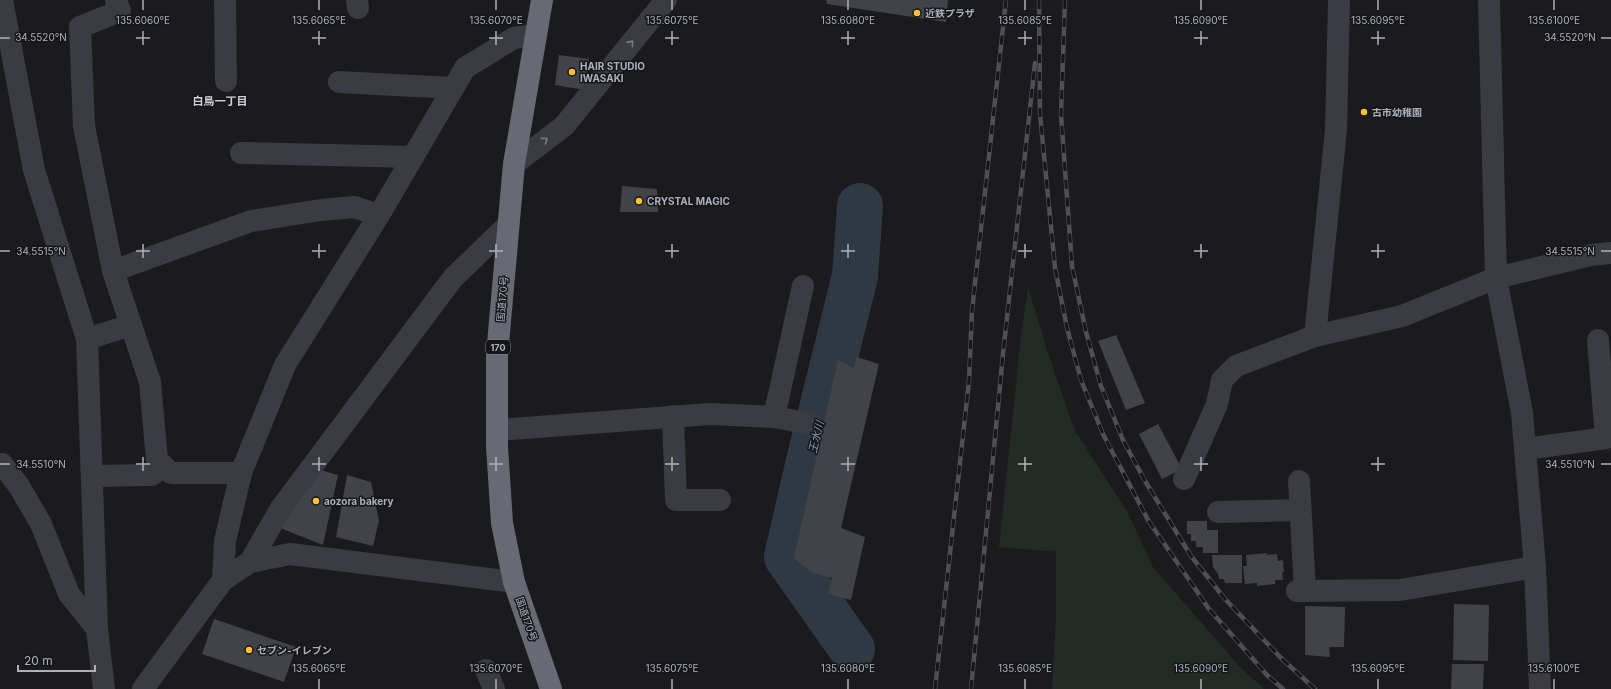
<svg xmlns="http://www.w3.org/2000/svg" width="1611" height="689" font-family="Inter,'Noto Sans JP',sans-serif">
  <rect width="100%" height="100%" fill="#1b1b1d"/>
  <polygon fill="#222c24" points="1028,287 1048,353 1074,429 1128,513 1153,567 1239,666 1264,689 1052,689 1056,615 1056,552 999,547 1021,337"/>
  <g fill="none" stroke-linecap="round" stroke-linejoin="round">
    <polyline stroke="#2f3943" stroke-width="46" points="852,649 787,557 809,461 855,276 860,206"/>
  </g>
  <g fill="#424348">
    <polygon points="826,0 948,0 946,22 827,4"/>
    <polygon points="559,55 589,59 585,90 555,85"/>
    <polygon points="622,186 657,189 658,212 620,212"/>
    <polygon points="1116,335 1145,403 1126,410 1098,341"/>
    <polygon points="857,357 879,364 841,528 865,537 851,600 828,594 832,578 813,573 794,558 838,360 853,368"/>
    <polygon points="1158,424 1182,469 1162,479 1139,434"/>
    <polygon points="320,470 338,475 323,545 280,528"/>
    <polygon points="347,475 371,482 379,521 373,546 336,537"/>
    <polygon points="1187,521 1207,521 1207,530 1218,530 1218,553 1203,553 1203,547 1196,547 1196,541 1191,541 1191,534 1187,534"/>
    <polygon points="1267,553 1267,555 1277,554 1278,561 1283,560 1284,572 1282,573 1283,580 1275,580 1275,584 1257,586 1257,583 1245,584 1243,566 1247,566 1246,555"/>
    <polygon points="1212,555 1242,555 1242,583 1225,583 1224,579 1219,579 1218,574 1213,567"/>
    <polygon points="1454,604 1489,605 1488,661 1453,660"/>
    <polygon points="1305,606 1345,607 1344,647 1329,647 1330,657 1305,655"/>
    <polygon points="214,619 296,647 284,682 202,654"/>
    <polygon points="1452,664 1484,664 1483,689 1451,689"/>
  </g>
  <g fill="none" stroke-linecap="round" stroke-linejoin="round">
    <g stroke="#3b3c43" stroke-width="22">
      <polyline points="2,0 34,170 87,339 97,629 104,689"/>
      <polyline points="116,0 120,11 80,27 84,126 113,271 150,382 157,460 171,473 241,473"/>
      <polyline points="225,0 226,81"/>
      <polyline points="357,0 358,8"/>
      <polyline points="1489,0 1496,278 1522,413 1535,567 1540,689"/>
      <polyline points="339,82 453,88"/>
      <polyline points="241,153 413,157"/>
      <polyline points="514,164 564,126 666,0"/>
      <polyline points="113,271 251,221 321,210 354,207 379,215"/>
      <polyline points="1315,336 1336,130 1339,0"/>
      <polyline points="87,339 131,325"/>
      <polyline points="673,416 676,500 720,500"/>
      <polyline points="774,417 803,286"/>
      <polyline points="497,430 710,414 774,417 812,424"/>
      <polyline points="1525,449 1606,438 1598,340"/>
      <polyline points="2,464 19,486 41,524 69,594 97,629"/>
      <polyline points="92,476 152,475 163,466"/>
      <polyline points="1184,479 1217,404 1222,380 1236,366 1315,336 1402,316 1496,278 1591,255 1611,253"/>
      <polyline points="1299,481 1305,591"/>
      <polyline points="1218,512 1300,510"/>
      <polyline points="250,562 281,508 453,278 508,225"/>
      <polyline points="223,580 225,541 241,473 285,365 379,215 465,68 514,38 536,35"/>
      <polyline points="1297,591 1400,590 1535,567"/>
      <polyline points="486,670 494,689"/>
      <polyline points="143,689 223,580 250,562 290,554 514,582"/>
    </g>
    <polyline stroke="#676a74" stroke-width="22" points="542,0 514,164 497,355 497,447 502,523 514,582 551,689"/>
    <defs>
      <g id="rail">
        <polyline points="1039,0 1040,114 1055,268 1067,328 1081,380 1103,434 1148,520 1209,609 1267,675 1283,689"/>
        <polyline points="1065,0 1061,115 1072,266 1086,332 1101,386 1123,440 1145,481 1191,556 1225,599 1282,659 1315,689"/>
        <polyline points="935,689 969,381 972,311 1006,0"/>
        <polyline points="971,689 1003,354 1035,63"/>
      </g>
    </defs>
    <use href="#rail" stroke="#4e5058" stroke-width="4.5"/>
    <use href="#rail" stroke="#161618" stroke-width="3" stroke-dasharray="9" stroke-linecap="butt"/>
  </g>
  <defs><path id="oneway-chevron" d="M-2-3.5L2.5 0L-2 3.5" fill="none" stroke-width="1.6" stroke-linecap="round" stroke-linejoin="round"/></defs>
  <g stroke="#797c87">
    <use href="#oneway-chevron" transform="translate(631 43) rotate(-51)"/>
    <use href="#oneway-chevron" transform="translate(545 140) rotate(-37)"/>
  </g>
  <path fill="none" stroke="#acb1be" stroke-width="1.5" d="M143 0V10M319 0V10M496 0V10M672 0V10M848 0V10M1025 0V10M1201 0V10M1378 0V10M1554 0V10M143 31V45M319 31V45M496 31V45M672 31V45M848 31V45M1025 31V45M1201 31V45M1378 31V45M0 38H10M136 38H150M312 38H326M489 38H503M665 38H679M841 38H855M1018 38H1032M1194 38H1208M1371 38H1385M1601 38H1611M143 244V258M319 244V258M496 244V258M672 244V258M848 244V258M1025 244V258M1201 244V258M1378 244V258M0 251H10M136 251H150M312 251H326M489 251H503M665 251H679M841 251H855M1018 251H1032M1194 251H1208M1371 251H1385M1601 251H1611M143 457V471M319 457V471M496 457V471M672 457V471M848 457V471M1025 457V471M1201 457V471M1378 457V471M0 464H10M136 464H150M312 464H326M489 464H503M665 464H679M841 464H855M1018 464H1032M1194 464H1208M1371 464H1385M1601 464H1611M319 679V689M496 679V689M672 679V689M848 679V689M1025 679V689M1201 679V689M1378 679V689M1554 679V689"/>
  <g fill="#ffc131" stroke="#161618" stroke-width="1.5">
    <circle cx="917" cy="13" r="4"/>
    <circle cx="572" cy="72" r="4"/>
    <circle cx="1364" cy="112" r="4"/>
    <circle cx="639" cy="201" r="4"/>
    <circle cx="316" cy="501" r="4"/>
    <circle cx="249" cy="650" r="4"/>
  </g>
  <g text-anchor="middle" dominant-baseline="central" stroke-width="3" stroke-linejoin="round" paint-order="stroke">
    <rect fill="#161618" stroke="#7f828c" stroke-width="1" x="486" y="340" width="24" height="14" rx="3"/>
    <g font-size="9" font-weight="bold" fill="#acb1be">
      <text x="498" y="347">170</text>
    </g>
    <g font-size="10" font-weight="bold" fill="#acb1be" stroke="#161618" text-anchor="start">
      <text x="925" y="13">近鉄プラザ</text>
      <text x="580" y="66">HAIR STUDIO<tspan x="580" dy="12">IWASAKI</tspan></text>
      <text x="1372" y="112">古市幼稚園</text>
      <text x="647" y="201">CRYSTAL MAGIC</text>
      <text x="324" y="501">aozora bakery</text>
      <text x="257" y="650">セブン-イレブン</text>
    </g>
    <g font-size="10" fill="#acb1be" stroke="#161618">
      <text transform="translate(502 299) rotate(-85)">国道170号</text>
      <text transform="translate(527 619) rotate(71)">国道170号</text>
    </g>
    <g font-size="11" font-weight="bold" fill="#ced1d9" stroke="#161618">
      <text x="220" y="101">白鳥一丁目</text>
    </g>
    <g font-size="11" font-style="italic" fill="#829eba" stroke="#161618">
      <text transform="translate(816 437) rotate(-76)">王水川</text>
    </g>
  </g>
  <g font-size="10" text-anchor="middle" fill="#acb1be" stroke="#161618" stroke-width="3" stroke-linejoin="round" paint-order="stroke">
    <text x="143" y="24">135.6060°E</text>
    <text x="319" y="24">135.6065°E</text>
    <text x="496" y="24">135.6070°E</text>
    <text x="672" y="24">135.6075°E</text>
    <text x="848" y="24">135.6080°E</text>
    <text x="1025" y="24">135.6085°E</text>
    <text x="1201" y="24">135.6090°E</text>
    <text x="1378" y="24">135.6095°E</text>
    <text x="1554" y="24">135.6100°E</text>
    <text x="41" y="41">34.5520°N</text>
    <text x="1570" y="41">34.5520°N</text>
    <text x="41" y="255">34.5515°N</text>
    <text x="1570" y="255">34.5515°N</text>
    <text x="41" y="468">34.5510°N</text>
    <text x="1570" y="468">34.5510°N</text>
    <text x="319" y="672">135.6065°E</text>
    <text x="496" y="672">135.6070°E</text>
    <text x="672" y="672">135.6075°E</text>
    <text x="848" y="672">135.6080°E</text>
    <text x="1025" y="672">135.6085°E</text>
    <text x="1201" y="672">135.6090°E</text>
    <text x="1378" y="672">135.6095°E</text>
    <text x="1554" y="672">135.6100°E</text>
  </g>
  <path d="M18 665v6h77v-6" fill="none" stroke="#acb1be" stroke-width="2"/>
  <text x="24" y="665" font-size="12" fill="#acb1be" stroke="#161618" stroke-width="3" paint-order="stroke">20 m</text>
</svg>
